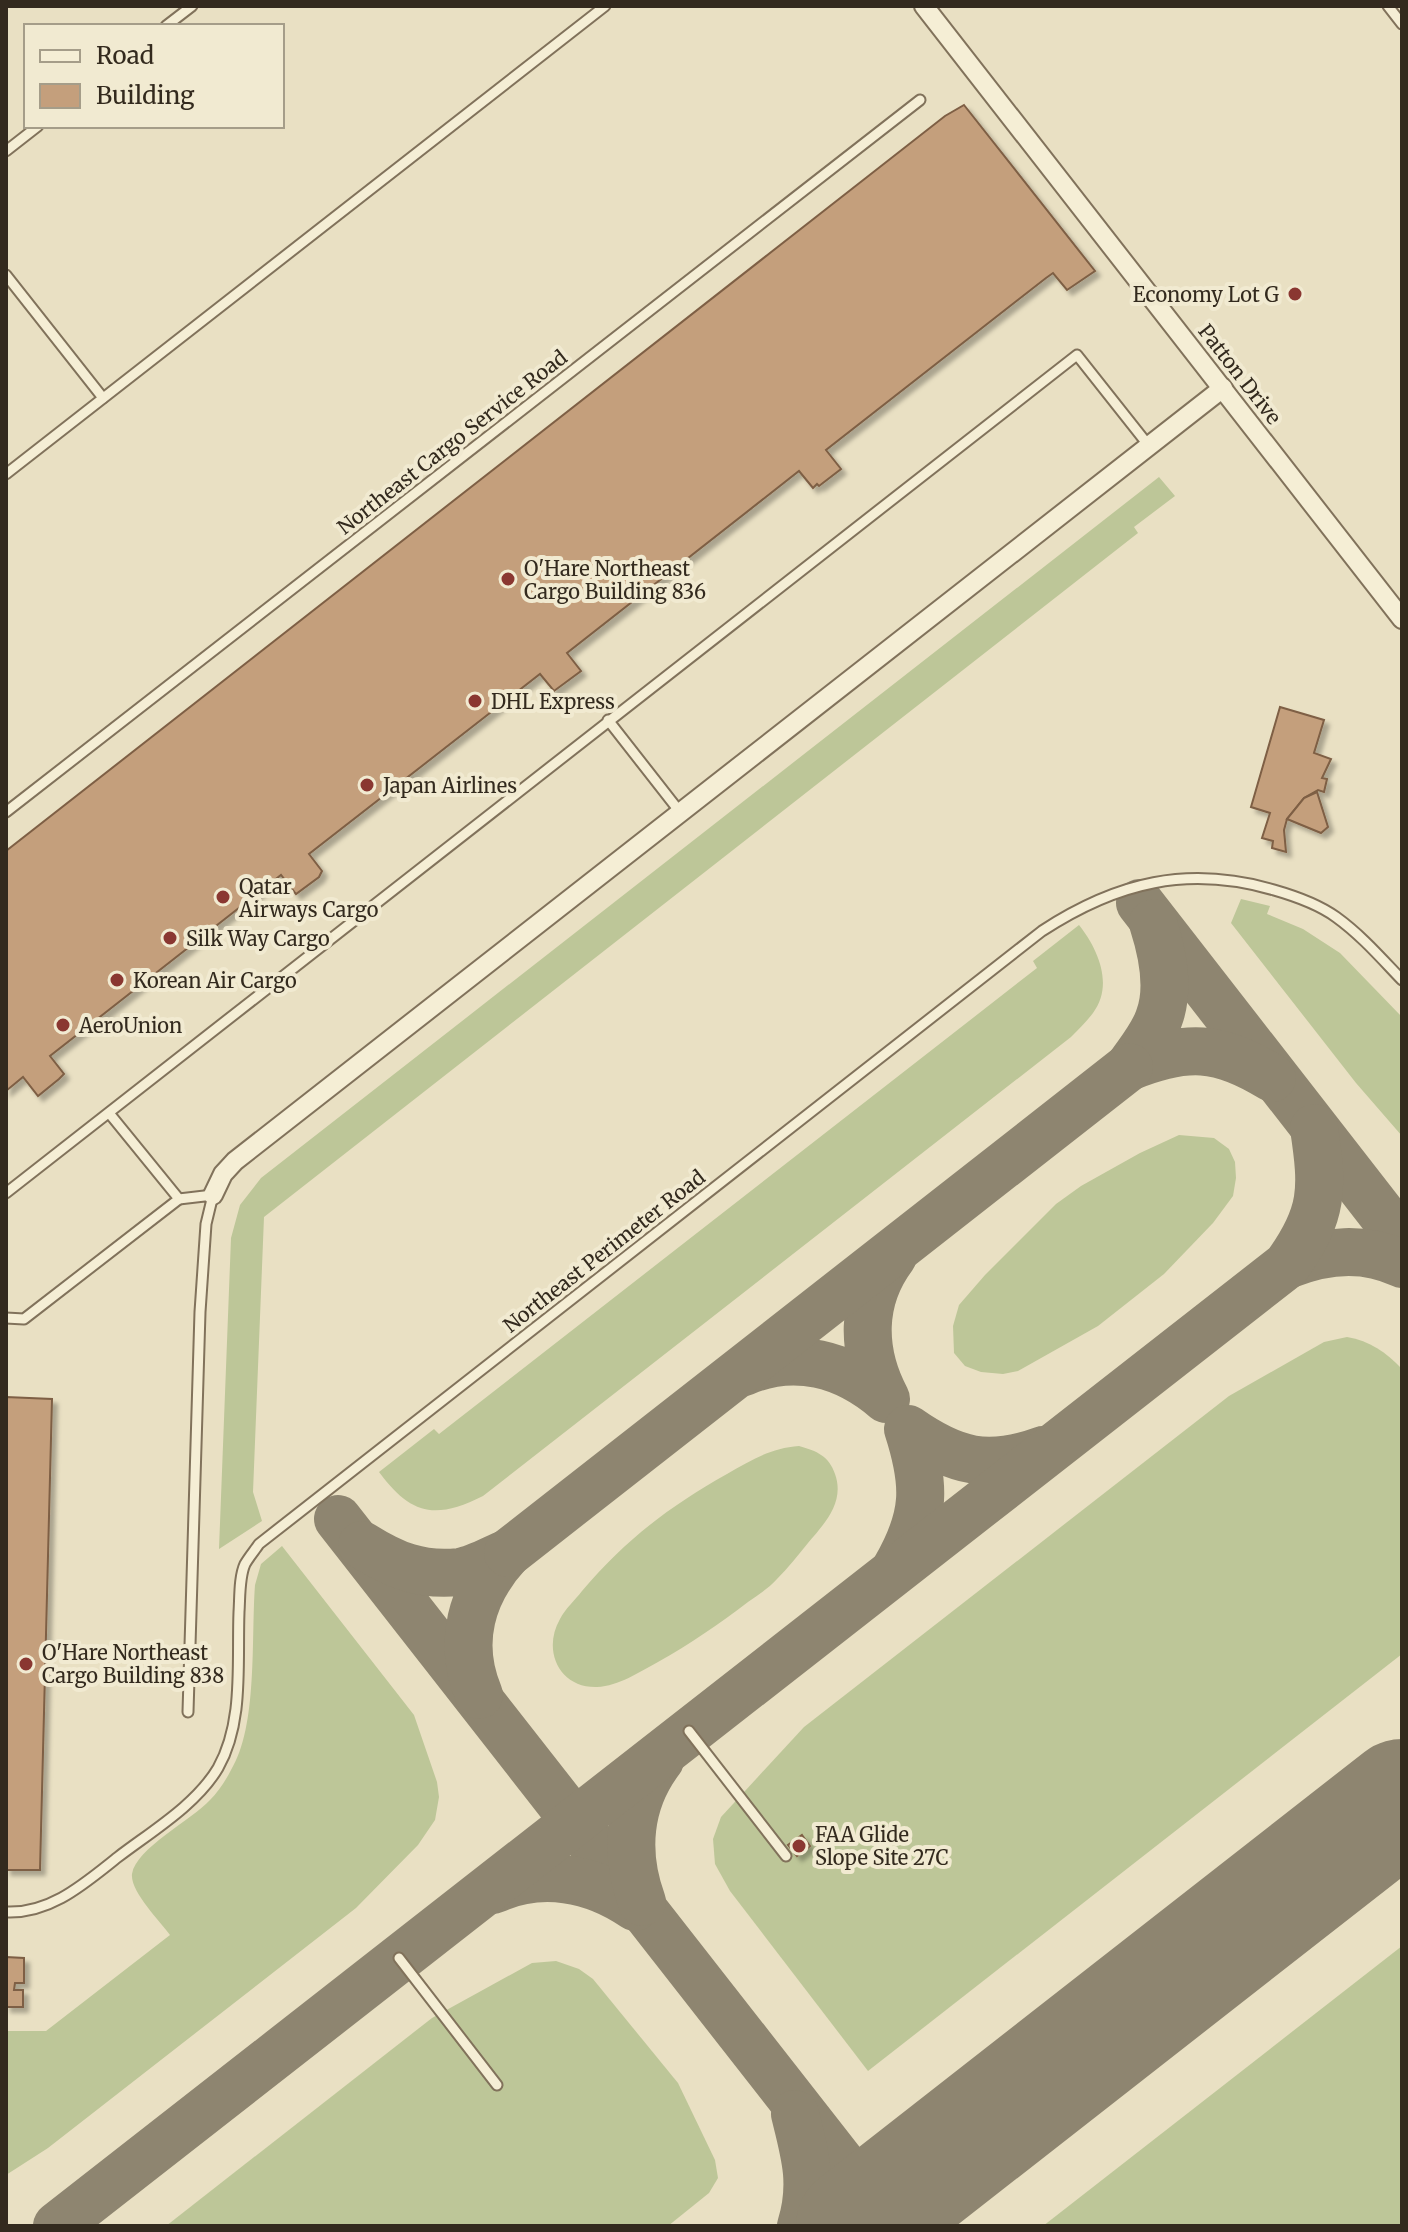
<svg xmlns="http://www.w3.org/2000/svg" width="1408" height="2232" font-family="Merriweather,serif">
  <defs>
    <filter id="shadow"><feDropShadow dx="5" dy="5" stdDeviation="2" flood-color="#0004"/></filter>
  </defs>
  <rect width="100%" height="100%" fill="#e9e0c3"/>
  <g fill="#bdc698">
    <polygon points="1159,477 1175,496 1134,527 1138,533 264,1217 253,1492 262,1521 219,1549 231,1238 240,1205 261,1178"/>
    <polygon points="1241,899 1270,906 1267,914 1303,929 1340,953 1402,1017 1402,1136 1356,1083 1231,923"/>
    <path d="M1079 925C1098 949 1114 985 1093 1013 1087 1021 1079 1029 1071 1037L483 1496C435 1520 411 1515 379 1472L434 1429 439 1434 1037 968 1033 961Z"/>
    <polygon points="1179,1135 1214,1138 1229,1149 1235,1162 1236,1178 1233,1196 1213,1223 1164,1274 1098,1326 1018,1371 1003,1374 981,1372 965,1366 954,1353 953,1326 959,1305 985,1275 1056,1204 1081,1186 1140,1153"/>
    <path d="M1347 1337C1370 1341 1386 1352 1402 1369V1654L868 2071 730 1891 715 1864 713 1839 721 1817 804 1727 1229 1396 1324 1342Z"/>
    <path d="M799 1446C817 1451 829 1456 835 1474 845 1502 825 1523 808 1543 798 1555 788 1568 777 1579 769 1588 758 1595 748 1602 719 1624 690 1644 658 1662 639 1672 619 1686 597 1687 559 1688 542 1650 560 1619 565 1609 575 1600 582 1591 625 1540 670 1506 727 1474 751 1460 771 1448 799 1446Z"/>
    <path d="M282 1546 414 1715 437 1782 439 1797 435 1820 418 1845 356 1908 48 2148 6 2175V2031H46L170 1935C160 1921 130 1891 132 1874 136 1848 192 1820 210 1800 218 1792 226 1780 231 1770 258 1726 251 1639 255 1585L261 1564Z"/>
    <polygon points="1402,1946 1402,2226 1043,2226"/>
    <polygon points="556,1961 579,1969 593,1979 678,2083 715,2160 718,2178 709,2193 668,2226 166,2226 432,2018 532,1963"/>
  </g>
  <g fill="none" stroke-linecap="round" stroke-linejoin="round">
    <g stroke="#8e8570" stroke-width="48">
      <polyline points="1140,903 1402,1240"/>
      <path d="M1153 923C1162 951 1170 989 1159 1018 1153 1036 1140 1051 1129 1067 1186 1044 1219 1045 1272 1078"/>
      <path d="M1287 1265C1324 1250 1365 1246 1402 1264"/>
      <path d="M744 1372C795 1350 845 1364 886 1399 861 1352 860 1300 893 1256"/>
      <polyline points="338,1519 891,2226"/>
      <path d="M362 1545C394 1565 420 1576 459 1572 475 1570 493 1559 508 1553 471 1593 457 1643 479 1695"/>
      <polyline points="508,1553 1129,1067"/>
      <path d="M896 1568C926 1516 926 1485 908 1429 955 1462 988 1470 1043 1450"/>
      <path d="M493 1890C541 1868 593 1878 635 1907"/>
      <path d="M642 1902C624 1853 628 1802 660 1760"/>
      <path d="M795 2114C805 2154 814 2184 801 2226"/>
      <path d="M57 2226 1287 1265C1324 1214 1323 1188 1314 1128"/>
    </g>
    <polyline stroke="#8e8570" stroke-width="122" points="857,2226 1402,1800"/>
  </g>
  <g fill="#c49f7c" stroke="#7e5f44" stroke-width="2" filter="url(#shadow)">
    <polygon points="964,105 1095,271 1067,290 1053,273 1046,278 826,450 841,469 819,486 817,484 813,488 799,471 567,653 581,671 554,691 540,674 309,854 322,871 319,877 296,894 281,875 50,1056 64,1074 59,1079 38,1096 23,1077 6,1091 6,851 945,116"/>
    <polygon points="1280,707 1324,720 1314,753 1331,759 1322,778 1327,779 1324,792 1318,790 1304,798 1287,819 1284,830 1286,852 1272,848 1273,841 1262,838 1270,813 1251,807"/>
    <polygon points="1317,792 1328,827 1321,833 1287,819 1304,798"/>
    <polygon points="6,1397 52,1399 40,1870 6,1870"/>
    <polygon points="802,1835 810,1846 797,1856 788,1845"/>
    <polygon points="6,1957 24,1958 24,1983 15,1983 14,1990 23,1990 23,2007 6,2007"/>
  </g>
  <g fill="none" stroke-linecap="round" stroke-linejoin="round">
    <defs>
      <g id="lane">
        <polyline points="1388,6 1402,24"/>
        <polyline points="166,26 192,6"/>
        <polyline points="6,151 38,126"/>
        <polyline points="6,275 103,398"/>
        <polyline points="6,474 605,6"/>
        <polyline points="608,720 680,812"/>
        <polyline points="6,812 920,100"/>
        <polyline points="6,1193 1077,355 1149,446"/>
        <polyline points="179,1199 213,1195 206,1224 200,1312 188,1712"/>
        <polyline points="6,1318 24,1319 179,1199 109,1113"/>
        <polyline points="689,1731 786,1856"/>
        <path d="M6 1912C51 1914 85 1883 118 1857 152 1831 196 1805 218 1768 244 1722 237 1664 239 1612 240 1598 239 1577 245 1564 249 1557 255 1550 259 1544L1042 931C1117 882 1188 865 1274 890 1295 896 1318 904 1336 917 1361 935 1381 958 1402 980"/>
        <polyline points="399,1958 497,2085"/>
      </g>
      <g id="street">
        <polyline points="924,6 1402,619"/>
        <polyline points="213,1195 223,1174 235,1161 1223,388"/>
      </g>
    </defs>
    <use href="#lane" stroke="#81725b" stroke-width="13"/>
    <use href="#street" stroke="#81725b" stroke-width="22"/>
    <use href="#lane" stroke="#f5eed5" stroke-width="9"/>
    <use href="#street" stroke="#f5eed5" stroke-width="18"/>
  </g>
  <g fill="#8a3731" stroke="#f1ead1" stroke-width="3">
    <circle cx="1295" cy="294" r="8"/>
    <circle cx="508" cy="579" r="8"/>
    <circle cx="475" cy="701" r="8"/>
    <circle cx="367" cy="785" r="8"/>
    <circle cx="223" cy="897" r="8"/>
    <circle cx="170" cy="938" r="8"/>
    <circle cx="117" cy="980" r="8"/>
    <circle cx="63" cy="1025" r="8"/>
    <circle cx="26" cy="1664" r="8"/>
    <circle cx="799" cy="1846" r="8"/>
  </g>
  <g text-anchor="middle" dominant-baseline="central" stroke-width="8" stroke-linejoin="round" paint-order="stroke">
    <g font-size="20" fill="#332a1e" stroke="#f1ead1" text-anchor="start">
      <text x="1279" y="294" text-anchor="end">Economy Lot G</text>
      <text x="524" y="568">O'Hare Northeast<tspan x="524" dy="23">Cargo Building 836</tspan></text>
      <text x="491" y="701">DHL Express</text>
      <text x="383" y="785">Japan Airlines</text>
      <text x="239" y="886">Qatar<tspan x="239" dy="23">Airways Cargo</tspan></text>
      <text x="186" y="938">Silk Way Cargo</text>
      <text x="133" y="980">Korean Air Cargo</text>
      <text x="79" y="1025">AeroUnion</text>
      <text x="42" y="1652">O'Hare Northeast<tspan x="42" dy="23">Cargo Building 838</tspan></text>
      <text x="815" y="1834">FAA Glide<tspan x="815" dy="23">Slope Site 27C</tspan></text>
    </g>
    <g font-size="20" fill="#332a1e" stroke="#f1ead1">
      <text transform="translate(1240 374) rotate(52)">Patton Drive</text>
      <text transform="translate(452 442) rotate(-38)">Northeast Cargo Service Road</text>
      <text transform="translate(604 1251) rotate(-38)">Northeast Perimeter Road</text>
    </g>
  </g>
  <rect width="1408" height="2232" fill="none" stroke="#332a1e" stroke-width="16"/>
  <rect x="24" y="24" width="260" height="104" fill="#f1ead1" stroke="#a59d89" stroke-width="2"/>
  <rect x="40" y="50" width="40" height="12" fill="#f5eed5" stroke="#a59d89" stroke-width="2"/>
  <text x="96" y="64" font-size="24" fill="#332a1e">Road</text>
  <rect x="40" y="84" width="40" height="24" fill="#c49f7c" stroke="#a59d89" stroke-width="2"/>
  <text x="96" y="104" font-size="24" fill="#332a1e">Building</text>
</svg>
